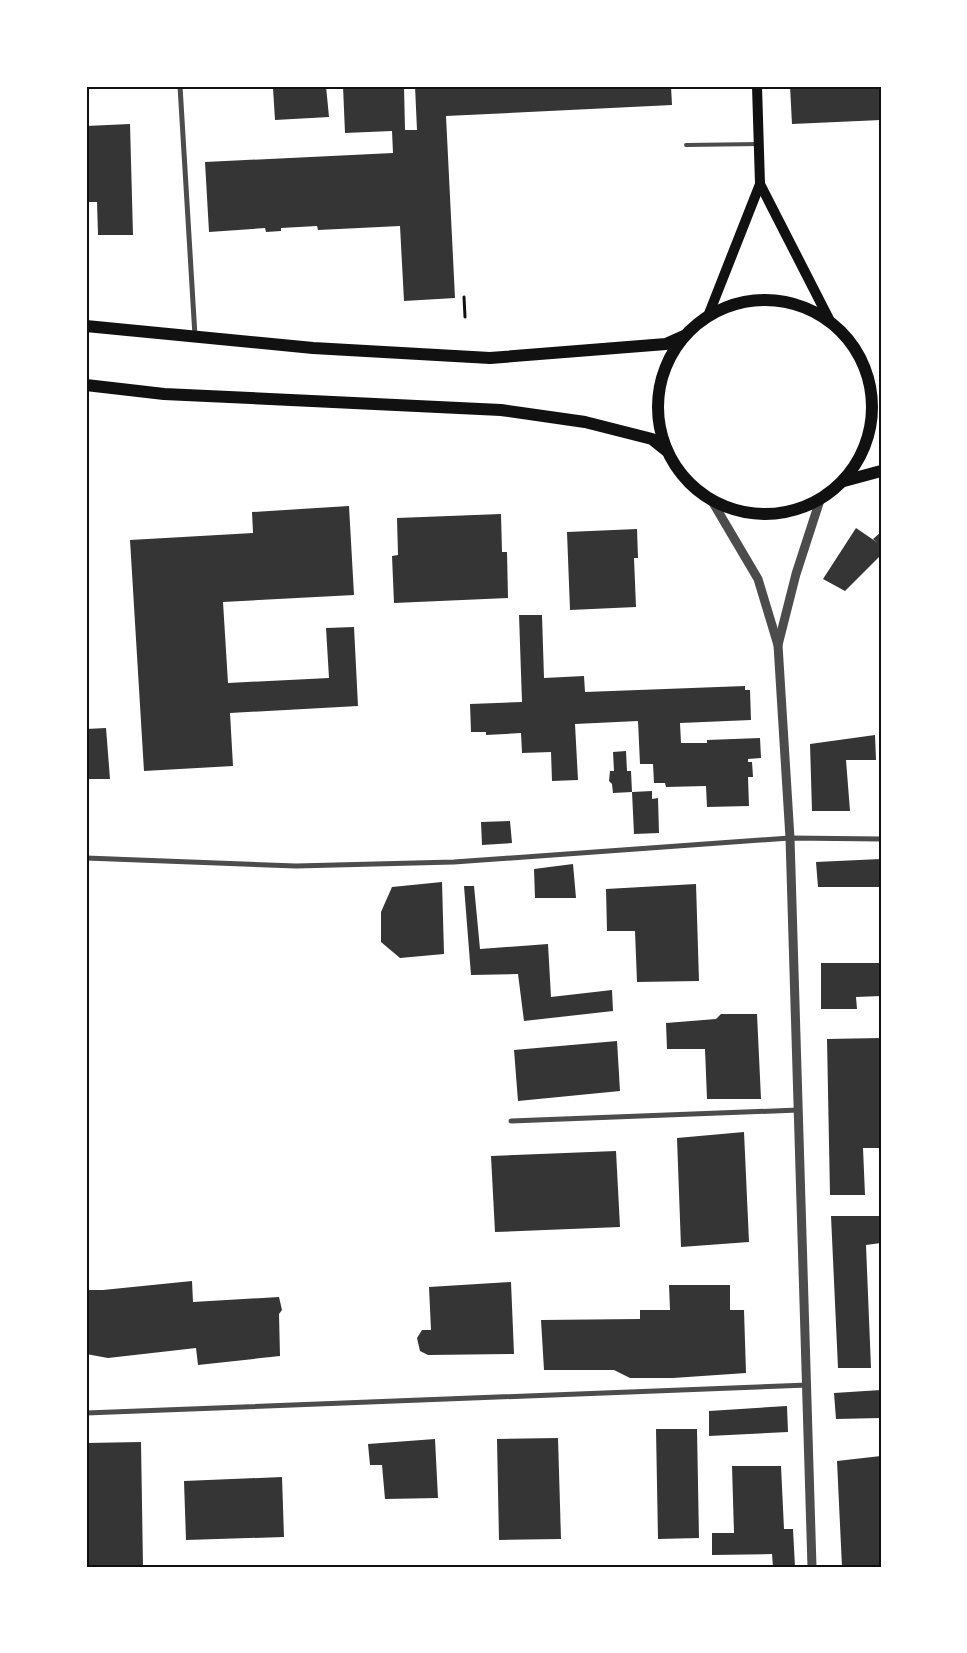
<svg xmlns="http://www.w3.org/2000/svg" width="967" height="1653" font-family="'Alegreya Sans',sans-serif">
  <rect width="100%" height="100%" fill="#fff"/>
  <g fill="#353535">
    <polygon points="262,86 326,86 329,117 275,120 273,88 262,89"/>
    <polygon points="343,86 404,86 405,130 417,130 415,86 671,86 672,105 446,116 455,298 404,301 400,226 318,230 317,226 281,228 281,231 266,232 265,228 209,232 205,162 393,153 392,131 345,133"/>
    <polygon points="790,86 881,86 881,120 792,124"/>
    <polygon points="130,124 133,235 98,235 97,202 86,202 86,126"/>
    <polygon points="349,506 354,595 223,602 228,683 329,678 326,628 354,627 358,706 230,713 233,766 144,771 130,540 253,533 252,512"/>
    <polygon points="501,514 502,552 507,552 508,598 394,603 392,556 398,555 397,518"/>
    <polygon points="856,528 878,543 873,539 881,532 881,555 845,591 823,579"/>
    <polygon points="637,529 638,558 634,558 636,607 570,610 567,532"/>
    <polygon points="519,615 542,615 544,678 584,676 585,692 745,686 745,690 750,690 751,720 680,723 681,743 707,743 707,740 760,738 761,758 748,759 748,762 752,762 753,777 748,777 749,806 707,807 706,786 666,787 665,783 654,783 653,764 640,764 638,721 575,724 578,780 552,781 551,752 522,753 521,733 486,735 486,732 471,732 470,704 522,702"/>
    <polygon points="86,634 88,634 89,675 86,675"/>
    <polygon points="106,728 110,779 86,779 86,729"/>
    <polygon points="875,735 876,760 846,760 850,811 812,811 810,744"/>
    <polygon points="626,751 627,771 631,771 632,792 613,793 612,784 609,781 610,771 614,771 613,752"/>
    <polygon points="652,791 652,799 658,798 659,833 634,834 632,792"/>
    <polygon points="510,821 512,843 482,845 481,822"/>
    <polygon points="881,859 881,887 818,887 816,862"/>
    <polygon points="573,864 576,898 535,898 534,869"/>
    <polygon points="442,882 444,954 400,958 381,942 381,912 392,887"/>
    <polygon points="696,884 699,981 637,982 635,931 607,931 606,889"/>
    <polygon points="464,886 474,886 480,949 548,944 551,997 612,990 613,1011 524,1021 518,974 471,975"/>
    <polygon points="821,963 881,963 881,996 856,997 857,1009 821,1009"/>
    <polygon points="721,1014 757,1014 761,1099 707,1099 705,1049 667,1049 666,1023 716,1019"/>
    <polygon points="881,1038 881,1148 863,1148 865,1195 830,1195 827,1039"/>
    <polygon points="617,1041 620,1091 518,1101 514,1050"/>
    <polygon points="744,1132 749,1242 681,1247 677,1138"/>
    <polygon points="616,1151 620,1227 495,1232 491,1156"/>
    <polygon points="831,1216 881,1216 881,1243 866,1245 871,1368 838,1368"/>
    <polygon points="192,1281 193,1302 279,1297 282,1310 279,1314 280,1356 198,1365 196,1348 108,1358 86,1354 86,1290 103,1290"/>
    <polygon points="511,1282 514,1354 428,1355 420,1351 417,1338 422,1330 431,1330 429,1287"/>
    <polygon points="669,1285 730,1285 730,1310 744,1310 746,1373 673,1378 630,1378 614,1370 544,1370 541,1320 640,1319 640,1310 670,1310"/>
    <polygon points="881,1390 881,1418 836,1419 834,1393"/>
    <polygon points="787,1406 788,1432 709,1436 709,1411"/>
    <polygon points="656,1429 697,1429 699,1538 658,1539"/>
    <polygon points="558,1438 561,1539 499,1540 497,1439"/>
    <polygon points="435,1439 438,1498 385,1499 382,1465 370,1465 368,1444"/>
    <polygon points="141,1442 143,1567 86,1567 86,1443"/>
    <polygon points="881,1456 881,1567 842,1567 837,1461"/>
    <polygon points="732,1466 781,1466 784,1529 793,1529 795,1567 773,1567 772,1554 712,1555 712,1533 734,1533"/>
    <polygon points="282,1477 284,1537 186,1540 184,1481"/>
  </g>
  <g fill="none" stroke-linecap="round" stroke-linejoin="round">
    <polyline stroke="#111" stroke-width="3" points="464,297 465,317"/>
    <polyline stroke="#4c4c4c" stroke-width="4" points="686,145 759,144"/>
    <g stroke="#4c4c4c" stroke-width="5">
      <polyline points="180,86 195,336"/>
      <polyline points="86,858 296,866 454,862 790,838 881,839"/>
      <polyline points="511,1121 798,1110"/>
      <polyline points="86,1413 808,1385"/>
    </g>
    <g stroke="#4c4c4c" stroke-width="9">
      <polyline points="712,501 758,579 778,645 790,838 812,1567"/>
      <polyline points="778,645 796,574 820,500"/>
    </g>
    <g stroke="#111" stroke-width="10">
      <polyline points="760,184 829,319"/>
      <polyline points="708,316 760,184 757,86"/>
    </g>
    <g stroke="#111" stroke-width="12">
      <circle cx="765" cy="407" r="107"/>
      <polyline points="86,326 313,348 490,358 666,344 684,336"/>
      <polyline points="86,385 164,394 501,410 585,422 652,439 667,451"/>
      <polyline points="844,481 881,471"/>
    </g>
  </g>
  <rect width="967" height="1653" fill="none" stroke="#ffffff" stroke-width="175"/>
  <rect x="88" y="88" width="792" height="1478" fill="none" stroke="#111" stroke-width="2"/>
</svg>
